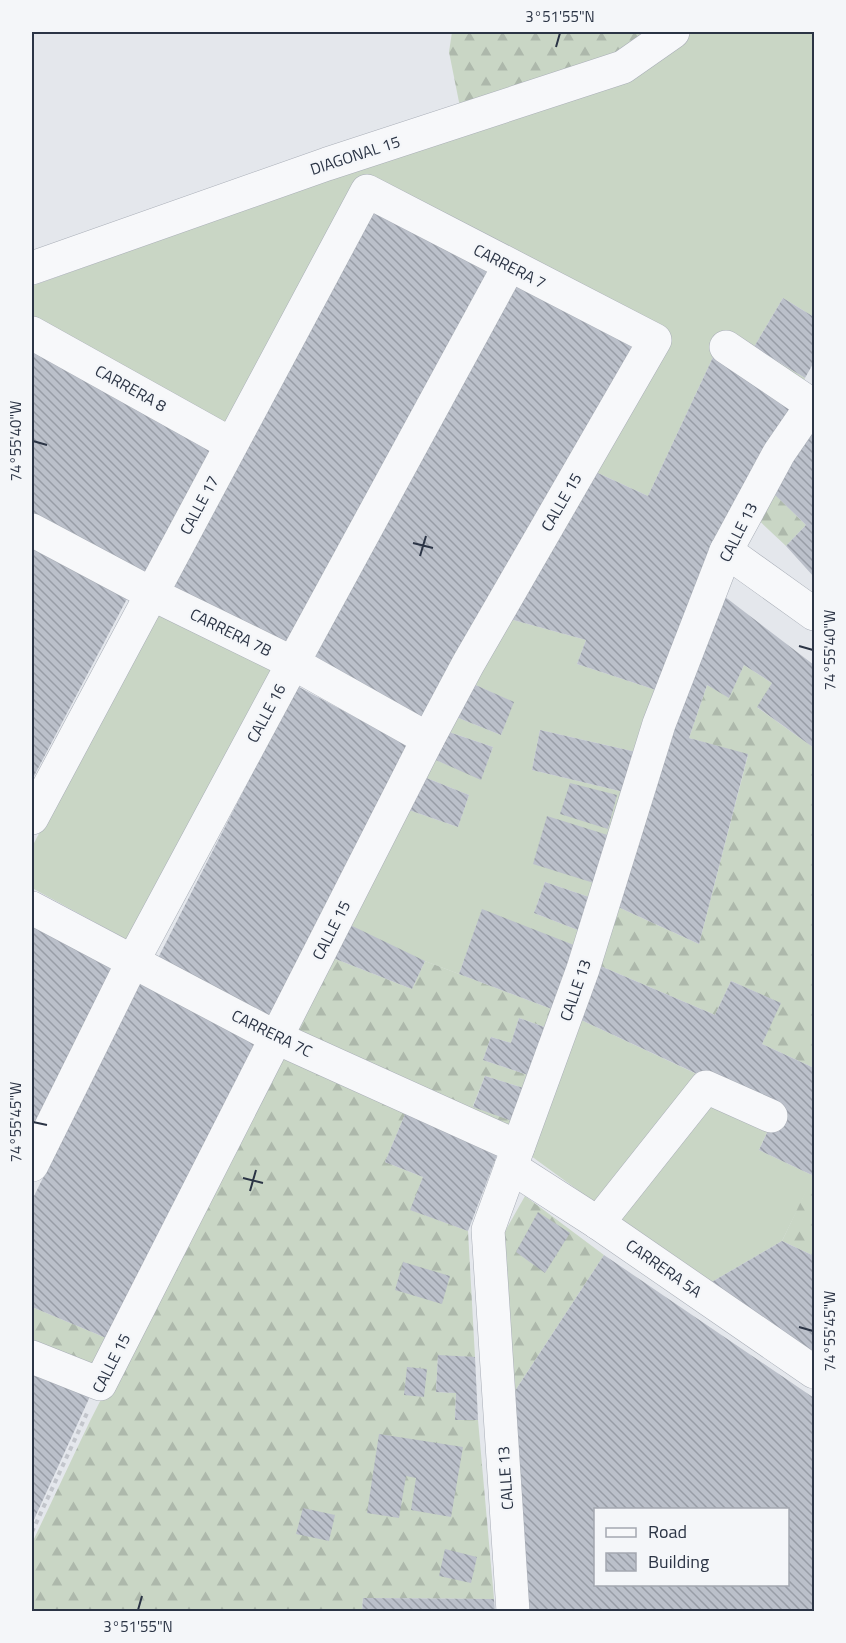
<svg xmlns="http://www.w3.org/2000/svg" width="846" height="1643" font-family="'Titillium Web',sans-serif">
  <defs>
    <pattern id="forest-firs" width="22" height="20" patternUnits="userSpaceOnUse" patternTransform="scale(1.5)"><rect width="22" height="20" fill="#c9d6c5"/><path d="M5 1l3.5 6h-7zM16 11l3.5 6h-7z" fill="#adb8ab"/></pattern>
    <pattern id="building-back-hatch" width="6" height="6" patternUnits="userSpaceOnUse" patternTransform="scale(1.5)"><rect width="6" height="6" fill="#bbc0ca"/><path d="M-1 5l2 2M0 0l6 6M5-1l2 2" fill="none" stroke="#989da6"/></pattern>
  </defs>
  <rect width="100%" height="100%" fill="#e4e7ec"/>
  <g fill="#c9d6c5">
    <polygon points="687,32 814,32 814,317 783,298 754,347 805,378 794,402 714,355 648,496 589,469 227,435 32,330 32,286 359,168"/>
    <polygon points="156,606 278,670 133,943 32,888 32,847"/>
    <polygon points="506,618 586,640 577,664 656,690 636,752 540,730 532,770 624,792 592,898 545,882 534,913 583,932 579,947 481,913 459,974 422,960 344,923 403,808 458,827 469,795 419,775 429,757 481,779 493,747 443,730 451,715 501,735 513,702 471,683"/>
    <polygon points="579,1019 699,1075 601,1207 527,1153"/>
    <polygon points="711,1100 769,1128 759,1150 814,1176 782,1241 710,1283 612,1221"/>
  </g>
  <g fill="url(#forest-firs)">
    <polygon points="452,32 662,32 614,64 461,112 449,52"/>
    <polygon points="768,488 806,525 786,546 752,514"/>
    <polygon points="744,665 772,683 758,708 814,748 814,1068 762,1044 780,1003 731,981 715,1015 598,965 616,906 699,944 748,755 689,738 707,685 729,697"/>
    <polygon points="328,956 412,989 425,961 557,1011 550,1029 519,1018 511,1043 491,1037 483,1060 534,1077 530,1090 485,1076 473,1106 518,1123 513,1136 291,1032"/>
    <polygon points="277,1053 406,1112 385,1162 423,1177 411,1210 468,1231 475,1357 438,1356 436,1392 456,1393 455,1420 478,1420 494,1599 363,1598 362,1612 32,1611 32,1543 90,1421"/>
    <polygon points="814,1174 814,1256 782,1241"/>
    <polygon points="525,1196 604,1255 513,1394 504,1233"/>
    <polygon points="32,1307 111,1340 96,1374 32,1346"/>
  </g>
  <g fill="url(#building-back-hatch)" fill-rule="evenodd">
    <polygon points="373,205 495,268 290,645 169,584"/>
    <polygon points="510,278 638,344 424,722 305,659"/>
    <polygon points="783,298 814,317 814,362 805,378 754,347"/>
    <polygon points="32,347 220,445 149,581 32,519"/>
    <polygon points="714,355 794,402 656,690 577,664 586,640 506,618 589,469 648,496"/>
    <polygon points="814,419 814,577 786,546 806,525 768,488"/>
    <polygon points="32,545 130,593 32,780"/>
    <polygon points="720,593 814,665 814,748 757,707 772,683 744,665 729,698 707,685 689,738 748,754 699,944 616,906 665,736"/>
    <polygon points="471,683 514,702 501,735 451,715"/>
    <polygon points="297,686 411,747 273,1019 158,958"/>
    <polygon points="443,730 493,747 481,780 429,757"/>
    <polygon points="540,730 636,752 624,792 532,770"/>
    <polygon points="419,775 469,795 458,827 403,808"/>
    <polygon points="570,783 617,795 608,829 560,814"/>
    <polygon points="547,816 611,836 597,884 533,864"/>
    <polygon points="545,882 592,898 583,932 534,913"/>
    <polygon points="482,909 579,947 557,1011 459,974"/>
    <polygon points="32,921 119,964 32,1138"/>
    <polygon points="344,922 425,961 412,989 328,956"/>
    <polygon points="598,965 715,1015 731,981 781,1003 762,1044 814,1068 814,1176 759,1150 777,1111 579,1019"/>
    <polygon points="140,983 262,1042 111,1340 32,1307 32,1200"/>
    <polygon points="519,1018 550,1029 534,1077 483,1060 491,1037 511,1043"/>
    <polygon points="485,1076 530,1090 518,1123 473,1107"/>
    <polygon points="406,1112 497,1155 468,1231 410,1210 423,1177 385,1162"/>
    <polygon points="538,1212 570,1233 545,1273 516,1252"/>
    <polygon points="782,1241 814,1256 814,1354 710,1283"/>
    <path d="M604 1255 814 1398V1612H522L513 1394ZM596 1510H788V1584H596Z"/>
    <polygon points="403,1262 450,1276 442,1304 395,1290"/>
    <polygon points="438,1355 475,1357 478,1420 455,1420 456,1393 436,1392"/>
    <polygon points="407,1367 427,1369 424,1397 404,1395"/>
    <polygon points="32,1371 92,1392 32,1524"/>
    <polygon points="379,1434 463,1447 451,1517 411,1510 416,1478 406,1476 399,1518 367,1513"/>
    <polygon points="303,1508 335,1515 329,1541 296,1534"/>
    <polygon points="445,1549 477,1557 471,1583 439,1576"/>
    <polygon points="363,1598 494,1599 495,1612 362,1612"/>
  </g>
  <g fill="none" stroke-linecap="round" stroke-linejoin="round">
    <defs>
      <g id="minor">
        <polyline points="32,268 327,164 623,67 673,32"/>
        <polyline points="32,333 231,444"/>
        <polyline points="726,347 812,405"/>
        <polyline points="32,530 152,594 293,663 428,739"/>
        <polyline points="726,551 814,614"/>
        <polyline points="32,818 367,191 655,340 468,664 428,739 100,1384 32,1357"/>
        <polyline points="32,908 277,1038 518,1147"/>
        <polyline points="32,1165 133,961 293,663 509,266"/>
        <polyline points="511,1167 598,1223 814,1372"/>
        <polyline points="598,1223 706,1087 771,1116"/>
        <polyline points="513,1612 488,1230 583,969 659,724 726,551 779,453 814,402"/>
      </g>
    </defs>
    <use href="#minor" stroke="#a9aeb7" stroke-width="34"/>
    <polyline stroke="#c2c5cb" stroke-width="4" stroke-dasharray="4.5 4.5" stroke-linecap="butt" points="32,1532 88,1411"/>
    <use href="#minor" stroke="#f7f8fa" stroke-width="33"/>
  </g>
  <path fill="none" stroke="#2b3445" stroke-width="2" d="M556 47 560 33M33 441 47 445M413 543 433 548M420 556 426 536M799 646 813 650M33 1122 47 1125M243 1178 263 1183M250 1191 256 1170M799 1327 813 1331M138 1610 142 1596"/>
  <g text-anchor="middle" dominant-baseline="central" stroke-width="4.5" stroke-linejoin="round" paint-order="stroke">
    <g font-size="16" fill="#2b3445" stroke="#f4f6f9">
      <text transform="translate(355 155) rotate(-18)">DIAGONAL 15</text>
      <text transform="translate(510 266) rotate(27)">CARRERA 7</text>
      <text transform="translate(131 388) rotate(29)">CARRERA 8</text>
      <text transform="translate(561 502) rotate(-60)">CALLE 15</text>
      <text transform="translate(199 505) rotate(-62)">CALLE 17</text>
      <text transform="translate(738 532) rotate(-63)">CALLE 13</text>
      <text transform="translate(231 632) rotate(26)">CARRERA 7B</text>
      <text transform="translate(266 713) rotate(-62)">CALLE 16</text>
      <text transform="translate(331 930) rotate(-63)">CALLE 15</text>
      <text transform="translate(575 990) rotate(-71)">CALLE 13</text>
      <text transform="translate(272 1033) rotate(26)">CARRERA 7C</text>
      <text transform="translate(664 1268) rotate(35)">CARRERA 5A</text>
      <text transform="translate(111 1363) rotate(-63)">CALLE 15</text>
      <text transform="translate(505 1478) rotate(-94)">CALLE 13</text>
    </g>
  </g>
  <rect width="846" height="1643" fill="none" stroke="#f4f6f9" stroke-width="66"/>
  <rect x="594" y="1508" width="195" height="78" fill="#f4f6f9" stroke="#a4a8b1" stroke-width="1.5"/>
  <rect x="606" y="1528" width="30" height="9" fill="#f7f8fa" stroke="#a4a8b1" stroke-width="1.5"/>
  <text x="648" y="1538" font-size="18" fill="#2b3445">Road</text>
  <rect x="606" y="1553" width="30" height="18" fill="url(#building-back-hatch)" stroke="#a4a8b1" stroke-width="1.5"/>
  <text x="648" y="1568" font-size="18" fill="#2b3445">Building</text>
  <rect x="33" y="33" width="780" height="1577" fill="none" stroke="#2b3445" stroke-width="2"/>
  <g font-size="15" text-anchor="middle" fill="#2b3445">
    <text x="560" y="22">3°51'55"N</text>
    <text transform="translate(16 441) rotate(-90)" y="5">74°55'40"W</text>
    <text transform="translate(830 650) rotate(-90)" y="5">74°55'40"W</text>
    <text transform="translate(16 1122) rotate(-90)" y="5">74°55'45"W</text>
    <text transform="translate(830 1331) rotate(-90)" y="5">74°55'45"W</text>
    <text x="138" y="1632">3°51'55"N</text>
  </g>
</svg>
